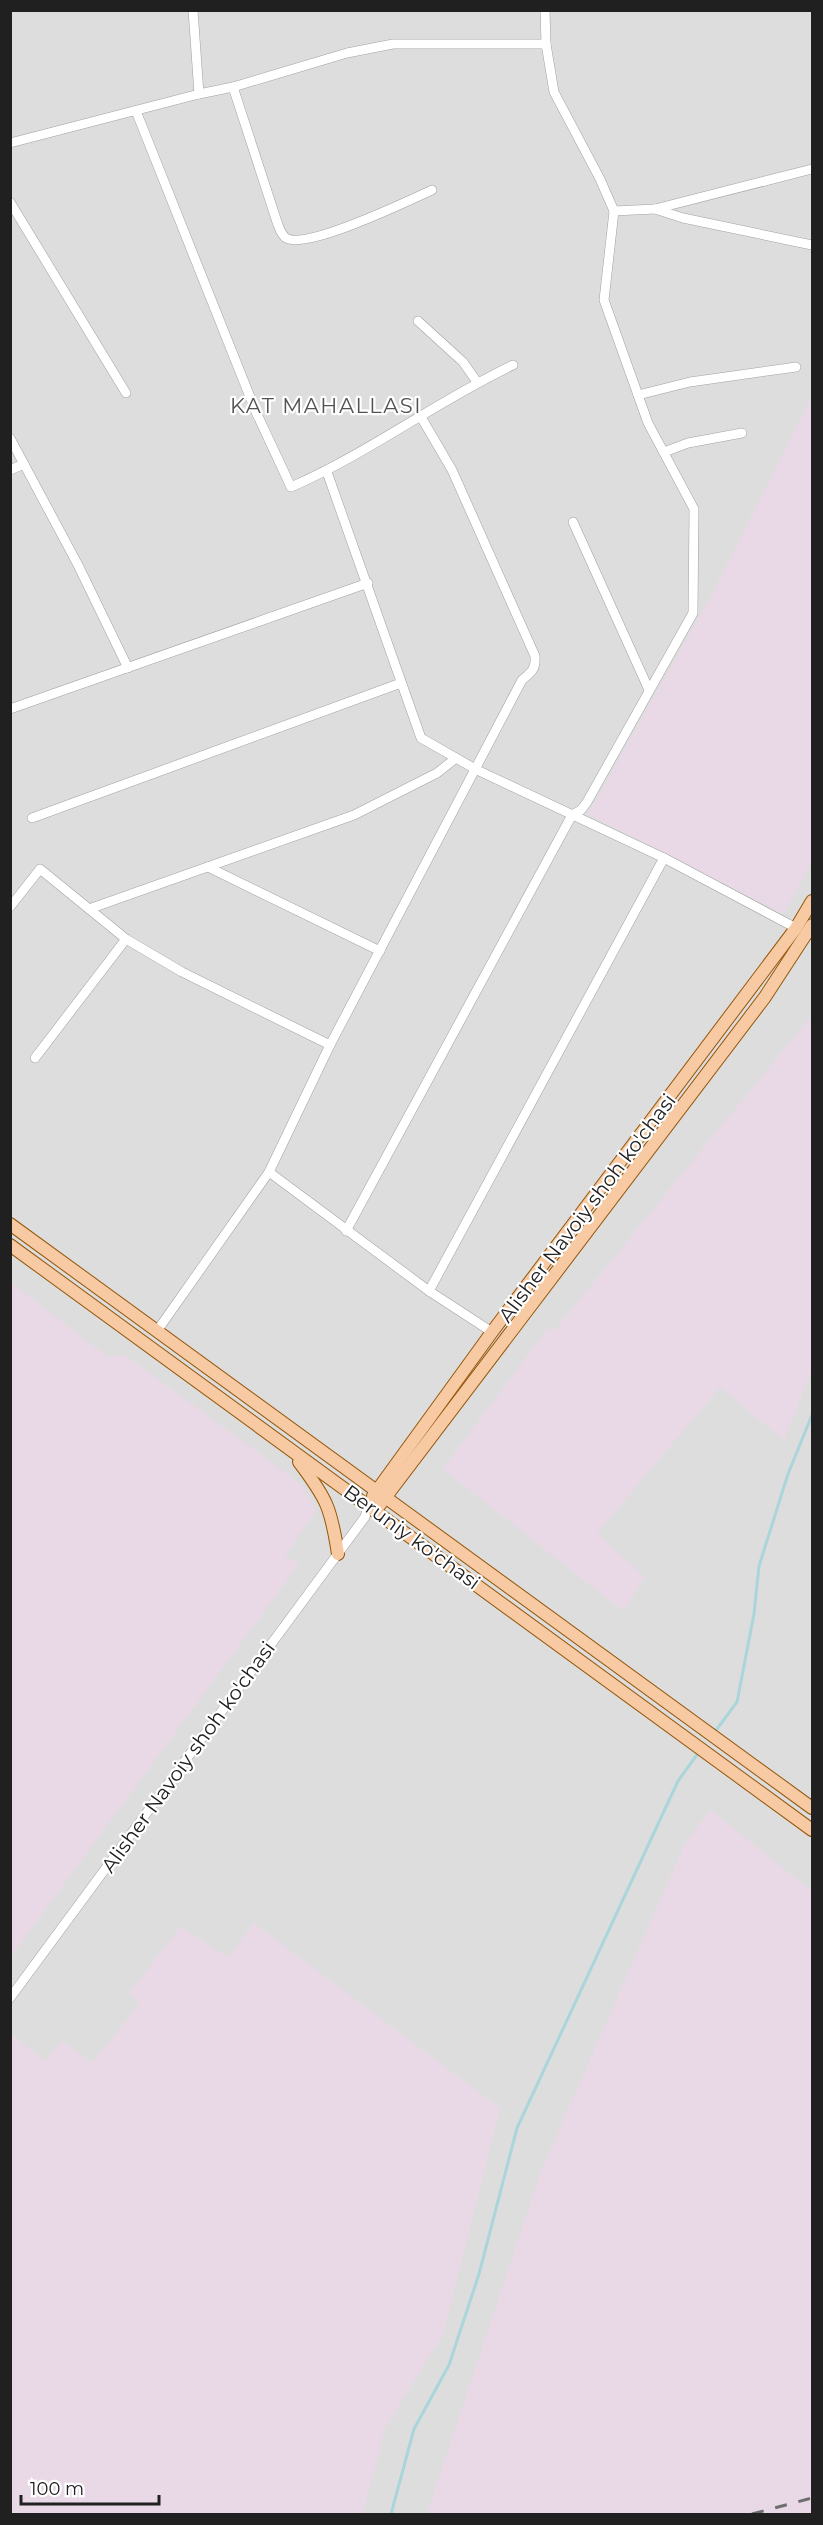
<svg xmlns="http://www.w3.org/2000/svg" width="823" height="2525" font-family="Montserrat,sans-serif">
  <rect width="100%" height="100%" fill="#f0ece7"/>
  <rect fill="#dedddd" x="11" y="11" width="801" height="2503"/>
  <g fill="#e9d9e7">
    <polygon points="812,396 812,862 783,914 588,814 708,602"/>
    <polygon points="812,1015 812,1369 784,1440 720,1387 597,1533 645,1577 623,1611 443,1469 548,1328 554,1331"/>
    <polygon points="11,1283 108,1357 125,1355 302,1485 316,1511 285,1555 299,1564 11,1956"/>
    <polygon points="710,1810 812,1891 812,2514 427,2514 542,2169 685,1844"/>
    <polygon points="254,1923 500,2108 443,2334 385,2428 363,2514 11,2514 11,2041 14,2036 44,2061 63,2041 92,2063 140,2004 129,1994 180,1927 228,1957"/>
  </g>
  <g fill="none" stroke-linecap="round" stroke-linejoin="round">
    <g stroke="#aad5db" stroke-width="3">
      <polyline points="714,1733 737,1702 754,1614 759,1566 788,1474 812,1415"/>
      <polyline points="391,2514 414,2429 449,2365 479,2274 517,2128 678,1781 699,1752"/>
    </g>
    <defs>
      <g id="minor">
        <polyline points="193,10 199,94"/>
        <polyline points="545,10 546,44 554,92 600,179 614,211 655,209 812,169"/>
        <path d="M233 87 277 222C279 227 281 235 286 238 306 250 408 201 432 190"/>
        <path d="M136 111 256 412 291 487C369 453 437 401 513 365"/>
        <polyline points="10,143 199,94 233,87 347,53 393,44 546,44"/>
        <polyline points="10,202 126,393"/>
        <polyline points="655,209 683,218 812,245"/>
        <polyline points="418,321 463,362 477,382"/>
        <polyline points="638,395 690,382 796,367"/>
        <polyline points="10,438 78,565 128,668"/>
        <polyline points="664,452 688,443 742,433"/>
        <polyline points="10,470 24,464"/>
        <polyline points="327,472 421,738 477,770 664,858 796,928"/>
        <polyline points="573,522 649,690"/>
        <polyline points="10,709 368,583"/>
        <polyline points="32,818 401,683"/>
        <polyline points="208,867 380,951"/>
        <polyline points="10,907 40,869 126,939 182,972 330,1045"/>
        <polyline points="89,909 354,815 437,773 456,758"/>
        <polyline points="35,1058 126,939"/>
        <polyline points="269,1172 429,1291 492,1332"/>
        <polyline points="346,1231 572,815 581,810 587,802 693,613 694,509 648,423 604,300 614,211"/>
        <polyline points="429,1291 664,858"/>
        <path d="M157 1331 269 1172 330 1045 522 680C532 672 536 669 535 656L452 470 421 417"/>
        <polyline points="10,1998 365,1517 368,1505"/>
      </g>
      <g id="major">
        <polyline points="10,1224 812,1808"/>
        <polyline points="10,1245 812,1830"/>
        <path d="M299 1462C327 1499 331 1508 338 1554"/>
        <polyline points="373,1496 492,1332 796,928 812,901"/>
        <polyline points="375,1511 765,997 812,925"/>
      </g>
    </defs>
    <use href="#minor" stroke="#a1a1a1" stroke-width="10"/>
    <use href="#major" stroke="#945608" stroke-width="14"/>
    <use href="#minor" stroke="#fff" stroke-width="9"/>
    <use href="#major" stroke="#f7caa4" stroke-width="12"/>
    <polyline stroke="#6e6e6e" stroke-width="3" stroke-dasharray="12 12" stroke-linecap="butt" points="752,2514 812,2498"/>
  </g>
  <g text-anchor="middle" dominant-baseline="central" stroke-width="4.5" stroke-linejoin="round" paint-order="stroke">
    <g font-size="20" fill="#202020" stroke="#fff">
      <text transform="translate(587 1208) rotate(-53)">Alisher Navoiy shoh ko'chasi</text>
      <text transform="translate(412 1537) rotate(36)">Beruniy ko'chasi</text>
      <text transform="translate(188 1757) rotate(-54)">Alisher Navoiy shoh ko'chasi</text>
    </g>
    <g font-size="21" letter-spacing="1.5" fill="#535353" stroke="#fff">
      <text x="326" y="405">KAT MAHALLASI</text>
    </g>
  </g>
  <rect width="823" height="2525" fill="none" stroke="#202020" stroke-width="24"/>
  <path d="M21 2495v9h138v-9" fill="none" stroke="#202020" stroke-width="3"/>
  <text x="30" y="2495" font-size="18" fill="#202020" stroke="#ffffff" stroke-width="4.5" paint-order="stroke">100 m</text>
</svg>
